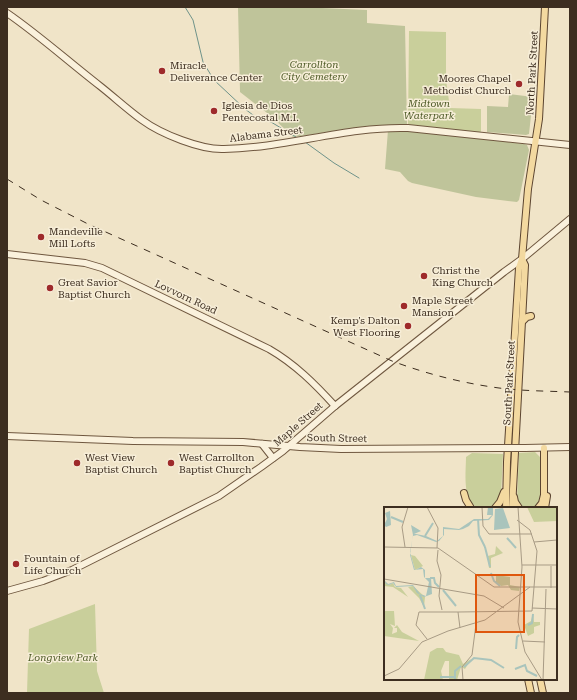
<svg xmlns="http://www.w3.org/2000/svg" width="577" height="700" font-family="'Roboto Serif',serif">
  <rect width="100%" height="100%" fill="#f0e4c8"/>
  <g fill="#c9cf9b">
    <polygon points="409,31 446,32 446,80 450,108 481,109 481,131 479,134 408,128"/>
    <path d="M535 452 541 458C541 469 544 498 536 506 533 509 528 508 524 508L517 499 519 453Z"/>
    <path d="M472 453 503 454 501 495 493 508C488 508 481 509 477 507 462 501 466 471 466 457Z"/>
    <polygon points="95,604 97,671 104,693 27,693 29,629"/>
  </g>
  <g fill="#bfc49a">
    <polygon points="238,7 299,7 367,10 367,23 405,26 407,126 364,127 293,137 271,116 240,92"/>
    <polygon points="509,94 533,97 529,134 526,135 487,132 487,106 508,107"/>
    <polygon points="388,130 407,130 524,144 527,145 529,150 519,200 517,202 476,197 412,183 408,181 400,172 385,169"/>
  </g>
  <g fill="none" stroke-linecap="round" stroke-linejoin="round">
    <g stroke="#6f938a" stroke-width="1">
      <polyline points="185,7 193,20 203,62 214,80 245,109 257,118 271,122 296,137"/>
      <polyline points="305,142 334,163 359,178"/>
      <polyline points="569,693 570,692"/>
    </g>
    <defs>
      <g id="secondary">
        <path d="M7 13C39 35 69 62 100 86 114 97 128 110 142 120 161 134 201 150 224 149 286 148 346 126 408 128L570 145"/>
        <path d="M7 254 85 263 102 268 269 349C295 364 315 384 335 406"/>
        <polyline points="7,436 133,441 243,442 300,447 341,449 498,448"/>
        <polyline points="262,444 273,458"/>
        <polyline points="525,448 570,447"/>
        <polyline points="7,591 43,581 72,570 219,496 261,467 283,451 335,406 504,272 522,259 570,219"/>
      </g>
      <g id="primary">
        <polyline points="523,321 527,317 531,316"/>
        <polyline points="464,493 466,500 471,508"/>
        <polyline points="514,497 515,502 519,508"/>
        <polyline points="495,508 500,502 504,492"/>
        <polyline points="506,508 507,462 519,268 522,259 528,189 539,119 545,7"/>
        <polyline points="512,508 525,265 522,259"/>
        <polyline points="538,508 542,503 544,495 544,448"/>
        <polyline points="545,508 547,496"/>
        <polyline points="528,679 531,693"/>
        <polyline points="540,679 543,693"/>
      </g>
    </defs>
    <use href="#secondary" stroke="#6f573f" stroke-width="8"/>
    <use href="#primary" stroke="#5b4430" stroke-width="8"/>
    <use href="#secondary" stroke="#faf1dc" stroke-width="6"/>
    <use href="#primary" stroke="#f3d9a0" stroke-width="6"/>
    <path stroke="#3d2e20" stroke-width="1" stroke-dasharray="7 7" stroke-linecap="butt" d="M7 179 41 200 88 224 392 361C427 374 462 383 499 388 523 391 547 391 570 392"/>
    <defs>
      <polyline id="secondary-bridge" points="498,448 525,448"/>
    </defs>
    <use href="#secondary-bridge" stroke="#6f573f" stroke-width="8" stroke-linecap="butt"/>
    <use href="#secondary-bridge" stroke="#faf1dc" stroke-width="6"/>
  </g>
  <g fill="#9e2a2b" stroke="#f7eed8" stroke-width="1.5">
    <circle cx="162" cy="71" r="4"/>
    <circle cx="519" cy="84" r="4"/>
    <circle cx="214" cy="111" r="4"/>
    <circle cx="41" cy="237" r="4"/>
    <circle cx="424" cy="276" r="4"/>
    <circle cx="50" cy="288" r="4"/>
    <circle cx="404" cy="306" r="4"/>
    <circle cx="408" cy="326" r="4"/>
    <circle cx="77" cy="463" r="4"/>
    <circle cx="171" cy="463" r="4"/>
    <circle cx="16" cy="564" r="4"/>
  </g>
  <g text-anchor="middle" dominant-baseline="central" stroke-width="3" stroke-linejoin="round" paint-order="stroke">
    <g font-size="10" font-style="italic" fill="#4d5a26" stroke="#f7eed8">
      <text x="314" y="64">Carrollton<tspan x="314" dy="12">City Cemetery</tspan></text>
      <text x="429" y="103">Midtown<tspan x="429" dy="12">Waterpark</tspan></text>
      <text x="63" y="657">Longview Park</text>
    </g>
    <g font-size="10" fill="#3d2e20" stroke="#f7eed8" text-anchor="start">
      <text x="170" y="65">Miracle<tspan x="170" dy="12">Deliverance Center</tspan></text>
      <text x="511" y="78" text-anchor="end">Moores Chapel<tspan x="511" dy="12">Methodist Church</tspan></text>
      <text x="222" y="105">Iglesia de Dios<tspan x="222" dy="12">Pentecostal M.I.</tspan></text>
      <text x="49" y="231">Mandeville<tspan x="49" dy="12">Mill Lofts</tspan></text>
      <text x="432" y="270">Christ the<tspan x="432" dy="12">King Church</tspan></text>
      <text x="58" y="282">Great Savior<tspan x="58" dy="12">Baptist Church</tspan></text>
      <text x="412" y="300">Maple Street<tspan x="412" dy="12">Mansion</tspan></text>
      <text x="400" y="320" text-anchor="end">Kemp's Dalton<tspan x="400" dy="12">West Flooring</tspan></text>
      <text x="85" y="457">West View<tspan x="85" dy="12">Baptist Church</tspan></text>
      <text x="179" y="457">West Carrollton<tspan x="179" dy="12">Baptist Church</tspan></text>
      <text x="24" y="558">Fountain of<tspan x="24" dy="12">Life Church</tspan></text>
    </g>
    <g font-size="10" fill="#3d2e20" stroke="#f7eed8">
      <text transform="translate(532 73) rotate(-87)">North Park Street</text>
      <text transform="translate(266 134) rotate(-7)">Alabama Street</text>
      <text transform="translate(186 297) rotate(25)">Lovvorn Road</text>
      <text transform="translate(509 383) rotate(-87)">South Park Street</text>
      <text transform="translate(298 424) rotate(-41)">Maple Street</text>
      <text transform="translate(337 438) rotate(1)">South Street</text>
    </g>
  </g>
  <g transform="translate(384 507)">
    <rect width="173" height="173" fill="#f0e4c8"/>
    <path d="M143 0H173V14L150 15ZM112 39 119 46 107 51V61H105L104 49 111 47ZM27 48 31 49 39 59 31 63ZM0 74 5 78 9 76 11 80 17 81 24 90 9 80 0 79ZM29 79 41 90 40 100 35 91 24 80ZM0 104H10L11 119 6 117 9 121 8 127 13 125V121H10L13 118 18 125 35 134 0 129ZM149 106 150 115H156V118L150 120V126L144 129 140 118 147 114ZM53 141H59L62 145 75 148 79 157 87 152 81 162 77 160 73 173H65V154H61L57 164 59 173H40L46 145Z" fill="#c9cf9b"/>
    <path d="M112 68 126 70V78L136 80 135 84 127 83 124 78 117 79 112 75Z" fill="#bfc49a"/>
    <path d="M104 0H109V8L105 13 89 14 85 19 79 22 75 23 60 22V28L55 34 52 35 33 28 29 29 26 45 31 63 37 60 41 63V71H47L48 87 40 90 33 86 29 79 12 80 9 76 5 78 2 77 0 73 4 77 10 75 12 79 29 78 36 87 42 89 45 75 40 70 39 62 30 63 26 48 29 28 27 18 37 24 30 27H32L42 29 53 34 59 29V20L75 22 90 12H104L108 8H103ZM119 1 126 21 110 23 111 2ZM6 4 7 18 2 20 0 18 3 12 1 6Z" fill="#a9c4bc"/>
    <path fill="none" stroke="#a9c4bc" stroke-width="2" d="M7 10 19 15M94 12 95 28 101 40M41 29 49 16M123 31 132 41M101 40 106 60M107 66 110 74 116 79M46 71H50L51 76 55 80M59 83 72 99M36 88 41 102M144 118 148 116 149 107M132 142 133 130 135 128M80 160 90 151 107 153 120 161M131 162 141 158 143 164 153 169M56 170H70M71 173V164L77 159"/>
    <path fill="none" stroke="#a89b85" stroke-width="1" d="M43 0 54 21 53 41M98 0 99 19 105 27H148M134 0 138 60 134 115 141 145 158 173M150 35 173 33M0 40 54 41 110 80H173M21 40 18 20 24 0M54 43 53 54 57 68 55 89 58 103M138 58H173M0 72 100 89 120 101M167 81V59M148 101 173 102M74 105 148 104 153 44 146 23 133 13M74 105 76 121M43 132 32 118 35 105H74M139 134 161 135M0 169 15 162 38 135 64 124 101 113 146 80M79 173 78 160 88 148 92 117M159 173 162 82"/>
    <path fill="#df570d" fill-opacity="0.15" stroke="#df570d" stroke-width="2" d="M92 68H140V125H92Z"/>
    <rect width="173" height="173" fill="none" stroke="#3d2e20" stroke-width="2"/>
  </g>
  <rect width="577" height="700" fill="none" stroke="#3d2e20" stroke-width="16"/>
</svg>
